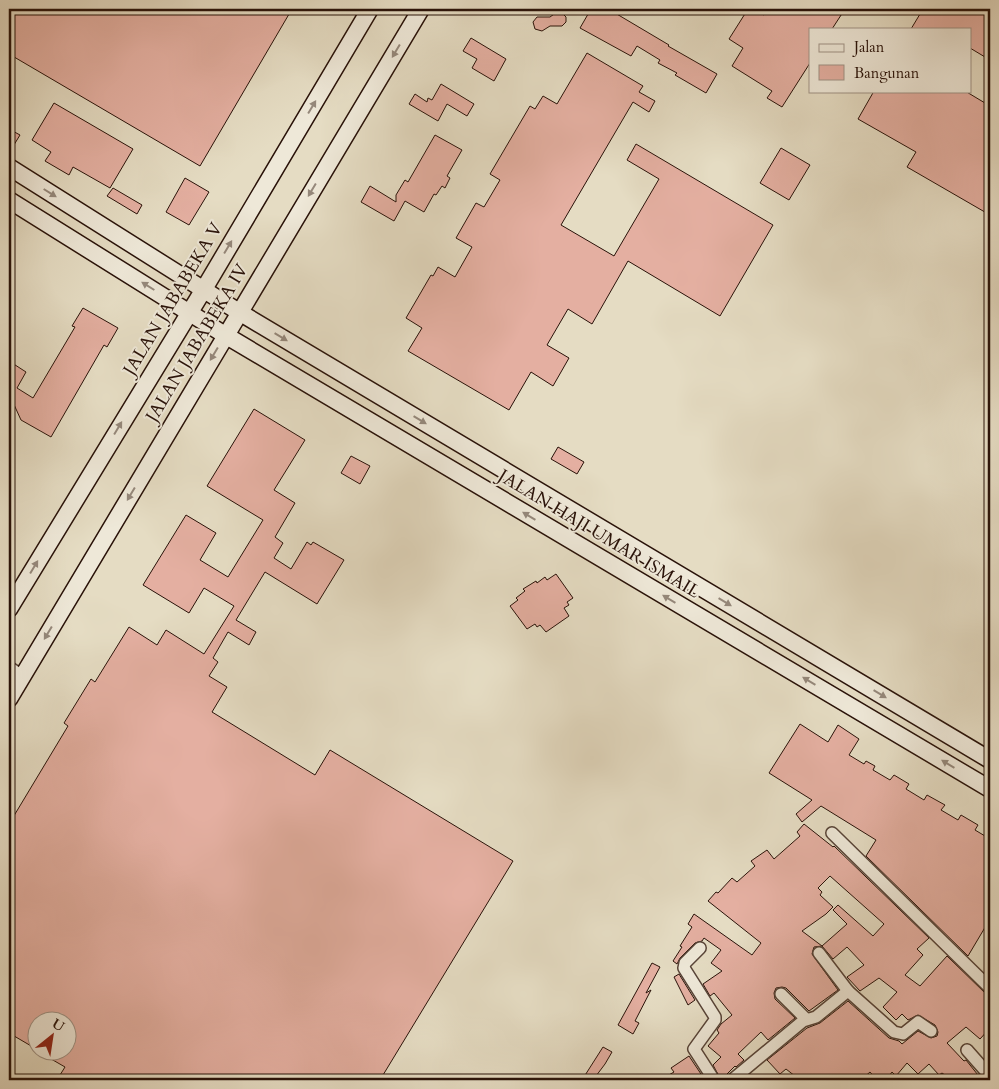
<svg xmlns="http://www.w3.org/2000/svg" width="999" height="1089" font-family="Cardo,serif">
  <rect width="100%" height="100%" fill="#e5dcc3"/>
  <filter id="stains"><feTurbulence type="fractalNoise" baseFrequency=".004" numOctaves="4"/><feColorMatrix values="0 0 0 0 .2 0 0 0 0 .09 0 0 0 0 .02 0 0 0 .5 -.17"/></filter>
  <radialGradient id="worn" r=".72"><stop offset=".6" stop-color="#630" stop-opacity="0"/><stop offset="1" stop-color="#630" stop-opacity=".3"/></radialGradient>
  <g fill="#e4afa1" stroke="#291209">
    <polygon points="9,9 292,9 200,166 9,54"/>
    <polygon points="591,9 602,9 608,13 610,10 669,45 668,46 717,74 706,93 675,75 677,73 658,63 660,60 637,46 631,56 580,28"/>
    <polygon points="748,9 754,9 764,15 768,9 845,9 832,29 810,29 810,63 782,107 767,98 772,91 732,66 743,48 729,39"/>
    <polygon points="923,9 990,9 990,60 970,48 970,29 911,29"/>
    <polygon points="557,12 561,12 566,17 566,22 562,26 550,26 542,31 535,29 533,22 537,17 550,17"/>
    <polygon points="471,38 506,59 494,81 472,68 477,59 463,51"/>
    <polygon points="587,53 643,86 639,92 655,101 649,112 633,102 561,225 614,256 659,179 627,160 636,144 773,225 720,316 628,261 592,324 568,309 547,345 569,358 553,386 531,372 509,410 408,351 422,328 406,318 431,275 433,276 438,267 455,277 472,247 456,238 476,203 484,207 500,180 490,174 530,106 535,109 543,96 557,104"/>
    <polygon points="441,84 474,104 467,116 447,104 438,121 409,104 415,94 427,102 428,98 432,100"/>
    <polygon points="874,91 965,91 990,106 990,215 907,167 916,152 858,119"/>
    <polygon points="54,103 133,149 110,188 73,167 69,175 45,161 51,152 32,140"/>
    <polygon points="9,129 20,135 9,153"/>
    <polygon points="435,135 462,150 447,176 450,178 445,188 442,186 436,195 434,194 424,212 405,201 394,221 361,202 370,186 396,202 396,195 405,180 408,182"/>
    <polygon points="781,148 810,165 789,200 760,183"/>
    <polygon points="185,178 209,192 189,225 166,212"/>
    <polygon points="113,188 142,205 137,214 107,196"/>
    <polygon points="83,308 118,328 107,347 104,345 51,437 21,420 11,398 9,402 9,361 26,372 17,388 33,398 75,327 72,326"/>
    <polygon points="254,409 305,440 274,490 295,503 275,537 283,543 274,558 291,569 307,542 311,545 313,542 344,560 317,604 265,572 236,620 256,632 249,645 228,632 213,658 218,662 209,676 227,687 212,712 315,775 330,750 513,861 380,1080 69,1080 60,1075 65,1067 39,1052 68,1052 68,1022 38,1022 38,1050 9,1033 9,824 68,726 64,723 91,679 95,682 129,627 157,645 166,630 204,654 234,606 204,588 189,613 143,585 186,515 216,533 200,560 228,577 263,520 207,486"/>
    <polygon points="558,447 584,462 577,474 551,459"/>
    <polygon points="351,456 370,466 360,484 341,473"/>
    <polygon points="556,574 573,598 567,602 569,605 564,608 569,616 546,632 540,625 537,627 535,624 527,629 510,606 518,600 516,598 525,591 523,589 536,581 537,583 545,577 547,580"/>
    <polygon points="800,724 828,742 838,725 859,739 849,755 864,764 866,761 875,766 873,770 890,780 894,775 909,784 906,789 924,800 927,795 945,805 941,810 958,820 961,815 978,825 975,830 990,839 990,919 968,956 866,856 876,840 821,806 802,822 796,814 812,800 769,773"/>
    <polygon points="804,824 833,847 834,846 929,938 917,949 923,955 905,975 920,986 947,956 985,993 990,995 990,1028 980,1039 966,1027 947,1043 964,1061 966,1060 982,1080 952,1080 942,1073 939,1075 929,1064 918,1074 907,1063 896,1076 892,1072 886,1080 877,1080 870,1072 861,1080 800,1080 786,1069 780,1074 767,1060 807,1028 820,1023 848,1001 889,1038 899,1041 902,1044 918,1031 931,1038 937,1036 938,1032 935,1025 918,1015 908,1020 902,1014 896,1020 883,1007 897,992 879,978 860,991 847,977 864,965 847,947 833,959 822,946 847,924 833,910 838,905 873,936 884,924 830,876 818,888 822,892 820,895 833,907 826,914 802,931 822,946 814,947 812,954 838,990 809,1011 786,988 782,987 776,988 774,993 775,999 795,1018 768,1040 761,1032 738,1054 744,1060 736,1067 735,1066 721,1080 713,1065 721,1057 708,1046 719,1033 717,1030 721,1024 732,1015 714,993 710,996 703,984 722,971 711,963 721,950 704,938 702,941 695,943 680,958 677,964 673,961 682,947 680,946 692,927 688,924 694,914 752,955 761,943 708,901 716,892 718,893 732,878 737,882 755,866 751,861 767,850 774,859 800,836 797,832"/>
    <polygon points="652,963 660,967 646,993 651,990 635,1021 639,1023 633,1034 618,1025"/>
    <polygon points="679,974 695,1000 688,1005 674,977"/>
    <polygon points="603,1047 612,1052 605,1064 593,1080 582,1080"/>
    <polygon points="689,1056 705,1080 660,1080 674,1072 671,1068"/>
  </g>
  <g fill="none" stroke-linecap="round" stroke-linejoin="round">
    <defs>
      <g id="street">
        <polyline points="9,667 22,676"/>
        <polyline points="832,833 990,988"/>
        <polyline points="700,948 685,963 684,968 715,1017 715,1020 694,1049 714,1080"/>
        <polyline points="819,953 848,991 894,1032 903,1034 918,1022 931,1031"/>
        <polyline points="781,994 806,1019"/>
        <polyline points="967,1050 990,1076"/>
        <polyline points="732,1080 803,1021 816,1017 848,991"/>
      </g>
      <g id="secondary">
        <polyline points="9,167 239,312 990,760"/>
        <polyline points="9,200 225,335 990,789"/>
        <polyline points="9,609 204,289 370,9"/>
        <polyline points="9,699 421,9"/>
      </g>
    </defs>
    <use href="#street" stroke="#584438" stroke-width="14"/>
    <use href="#secondary" stroke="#291209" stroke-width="19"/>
    <use href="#street" stroke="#eee8d8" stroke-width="11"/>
    <use href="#secondary" stroke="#eee8d8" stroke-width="16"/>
  </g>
  <defs><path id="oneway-solid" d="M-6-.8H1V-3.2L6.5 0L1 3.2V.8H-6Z" transform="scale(1.25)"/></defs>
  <g fill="#95887b">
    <use href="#oneway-solid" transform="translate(396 51) rotate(121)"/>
    <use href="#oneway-solid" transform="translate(312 107) rotate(-59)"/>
    <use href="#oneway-solid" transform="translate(312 190) rotate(121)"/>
    <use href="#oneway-solid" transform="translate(50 193) rotate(32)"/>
    <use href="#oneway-solid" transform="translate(228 247) rotate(-59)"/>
    <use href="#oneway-solid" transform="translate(148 286) rotate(-148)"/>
    <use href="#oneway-solid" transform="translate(281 337) rotate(31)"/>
    <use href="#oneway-solid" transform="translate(214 354) rotate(121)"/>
    <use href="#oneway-solid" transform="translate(420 420) rotate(31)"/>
    <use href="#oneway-solid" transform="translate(118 428) rotate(-59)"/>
    <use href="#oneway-solid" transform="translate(131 494) rotate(121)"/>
    <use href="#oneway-solid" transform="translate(529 516) rotate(-149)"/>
    <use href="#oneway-solid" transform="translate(34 567) rotate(-59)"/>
    <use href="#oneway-solid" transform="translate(669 599) rotate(-149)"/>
    <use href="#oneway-solid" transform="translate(725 602) rotate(31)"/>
    <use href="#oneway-solid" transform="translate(48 633) rotate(121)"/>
    <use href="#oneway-solid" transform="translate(809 681) rotate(-149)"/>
    <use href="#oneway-solid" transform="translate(880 694) rotate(31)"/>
    <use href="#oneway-solid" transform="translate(948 764) rotate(-149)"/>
  </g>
  <g text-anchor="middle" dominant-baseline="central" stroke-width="4" stroke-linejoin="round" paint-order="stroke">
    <g font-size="18" fill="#291209" stroke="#eee8d8">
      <text transform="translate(173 299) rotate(-59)">JALAN JABABEKA V</text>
      <text transform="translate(197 343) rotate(-59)">JALAN JABABEKA IV</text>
      <text transform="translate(599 534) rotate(31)">JALAN HAJI UMAR ISMAIL</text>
    </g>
  </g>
  <rect width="999" height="1089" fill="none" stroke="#e5dcc3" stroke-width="30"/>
  <rect x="10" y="10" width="979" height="1069" fill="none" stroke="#291209" stroke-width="2.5"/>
  <rect x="15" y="15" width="969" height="1059" fill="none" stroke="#291209"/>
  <rect x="809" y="28" width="162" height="65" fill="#eee8d8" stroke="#9f9285"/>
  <rect x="819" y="44" width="25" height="8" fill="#eee8d8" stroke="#9f9285"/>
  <text x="854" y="52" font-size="15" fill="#291209">Jalan</text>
  <rect x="819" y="65" width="25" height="15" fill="#e4afa1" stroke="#9f9285"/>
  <text x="854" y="78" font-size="15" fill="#291209">Bangunan</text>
  <g transform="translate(52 1036) rotate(30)"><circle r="24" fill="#eee8d8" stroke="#9f9285"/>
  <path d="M0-4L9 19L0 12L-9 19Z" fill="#8f2418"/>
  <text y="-8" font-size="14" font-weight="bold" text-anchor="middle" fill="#291209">U</text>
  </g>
  <rect width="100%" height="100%" filter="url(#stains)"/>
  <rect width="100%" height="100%" fill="url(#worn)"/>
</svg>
